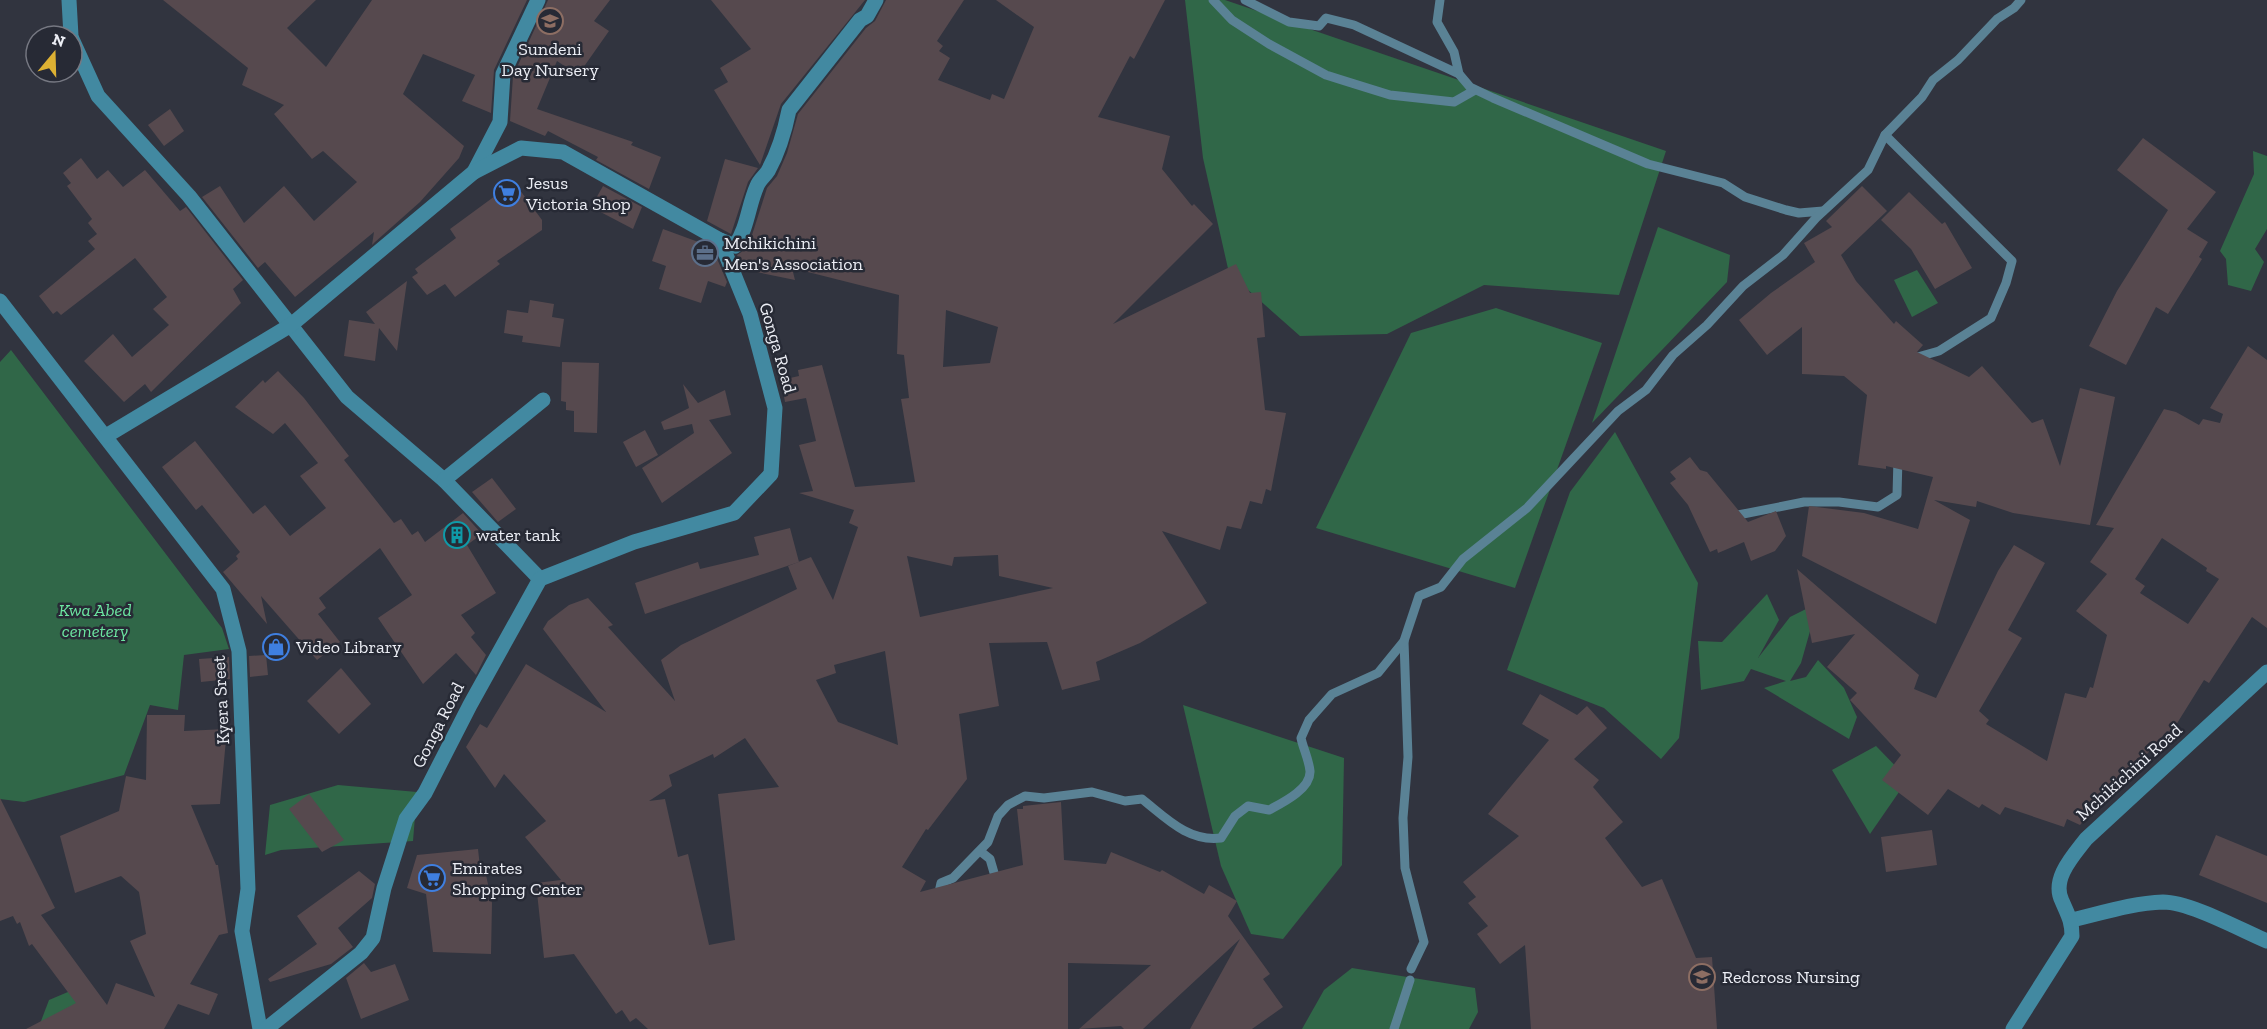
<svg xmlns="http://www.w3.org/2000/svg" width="2267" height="1029" font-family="'Zilla Slab',serif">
  <rect width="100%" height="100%" fill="#31343f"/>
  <g fill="#306748">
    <polygon points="1185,0 1225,0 1666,151 1619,295 1484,285 1387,334 1300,336 1229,273 1203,158"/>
    <polygon points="2253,151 2267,156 2267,229 2255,249 2264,262 2251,291 2228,285 2226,259 2220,251 2254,174"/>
    <polygon points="1658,227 1730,255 1727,282 1592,423"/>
    <polygon points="1917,270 1938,303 1912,317 1894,280"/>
    <polygon points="1496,308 1602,343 1515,588 1316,528 1411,333"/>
    <polygon points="11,350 222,628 229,649 184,655 178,710 150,705 124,775 24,802 0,799 0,362"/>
    <polygon points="1615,432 1698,583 1679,738 1661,759 1604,708 1507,670 1570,492"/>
    <polygon points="1767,594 1779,620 1758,658 1790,617 1818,603 1801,663 1790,681 1806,677 1818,660 1844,688 1857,717 1849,739 1764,688 1786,681 1751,669 1744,681 1701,690 1698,641 1722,642"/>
    <polygon points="1183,705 1344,758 1342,865 1283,939 1251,934 1221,866"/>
    <polygon points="1876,746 1908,779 1870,834 1832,770"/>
    <polygon points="338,785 417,792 413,841 281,850 265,855 270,805"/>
    <polygon points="1352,968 1475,988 1478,1012 1469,1029 1302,1029 1324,990"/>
    <polygon points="75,989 94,1004 38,1029 49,1000"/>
  </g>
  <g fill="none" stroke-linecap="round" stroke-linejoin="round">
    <g stroke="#5a8295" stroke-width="9">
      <polyline points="1213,0 1232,20 1269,44 1326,75 1345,81 1390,95 1454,102 1475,90"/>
      <polyline points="1245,0 1289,22 1319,26 1326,18 1354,25 1459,74 1470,87 1493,98 1648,164 1723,183 1745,197 1786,210 1799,213 1823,211"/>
      <polyline points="1440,0 1437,22 1454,52 1459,74"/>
      <polyline points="1885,135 2012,261 2006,283 1991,318 1939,351 1914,358"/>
      <polyline points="1738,515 1804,502 1839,502 1878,507 1897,495 1898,458"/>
      <polyline points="1404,641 1408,757 1403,818 1405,868 1424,942 1411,969"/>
      <polyline points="980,851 990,859 997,883"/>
      <path d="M938 897 941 883 953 878 988 842 998 816 1008 805 1025 796 1044 798 1092 792 1125 801 1142 799C1166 818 1188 842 1221 838L1235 816 1248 806 1269 810C1282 803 1311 789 1310 771 1309 760 1303 748 1301 738L1309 720 1332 694 1378 673 1404 641 1419 596 1441 587 1463 559 1527 508 1618 411 1646 390 1673 355 1707 325 1743 286 1783 255 1816 218 1868 170 1885 135 1922 97 1933 80 1958 60 1997 19 2014 8 2021 0"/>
      <polyline points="1394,1029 1410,980"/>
    </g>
  </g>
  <g fill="#56494e" fill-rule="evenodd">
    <polygon points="163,0 316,0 287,28 326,67 372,0 527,0 494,70 491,113 462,101 475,75 423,54 403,94 464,146 459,158 420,202 375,242 372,245 374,232 295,297 265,262 258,268 202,197 220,186 244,223 284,186 314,221 357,182 323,151 312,159 274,114 284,105 242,85 248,68"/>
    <polygon points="548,0 610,0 594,21 609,31 578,75 557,61 537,109 633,142 631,145 661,157 649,189 596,160 598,157 548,131 545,136 510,121 513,76"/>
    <polygon points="711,0 865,0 781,104 760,165 714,90 728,82 720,68 751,49"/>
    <path d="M886 0H964L937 41 943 46 939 51 950 58 938 80 990 100 992 94 1004 99 1034 27 996 0H1165L1134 59 1130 56 1098 117 1170 136 1162 169 1192 206 1194 204 1213 224 1113 324 1236 264 1250 293 1261 292 1265 337 1257 338 1265 410 1286 413 1271 491 1266 489 1262 504 1250 501 1241 529 1227 526 1220 550 1162 531 1207 603 1140 643 1096 662 1100 680 1062 690 1047 642 989 643 999 706 959 714 967 779 928 830 926 829 902 867 926 881 920 892 1023 865 1017 809H1023V806L1061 802 1064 860 1106 864 1111 852 1160 872 1162 870 1204 894 1209 885 1237 901 1228 916 1270 974 1263 979 1283 1007 1252 1029H1190L1240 939 1143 1029H1124L1121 1026 1079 1029 1151 965 1068 963V1029H648L636 1018 630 1022 622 1010 616 1014 574 954 544 958 536 883 561 880 525 837 546 821 504 774 495 788 466 747 480 724 487 728 526 664 606 712 543 629 548 621 569 605 588 598 613 625 608 627 675 701 661 660 681 645 797 589 788 566 811 557 833 600 858 527 849 523 854 510 799 493 813 491 799 445 816 441 806 398 785 402 781 380 799 376 798 370 822 365 855 487 915 482 901 399 909 398 904 355 897 354 899 295 792 268 795 280 742 269 737 255 743 251 752 235 767 188 777 176 787 153 798 114 866 28 875 21ZM946 310 998 327 990 363 943 367ZM998 555 999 576 1053 588 920 617 907 556 952 566 954 557ZM885 651 898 745 838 722 816 680 836 673 834 665ZM745 738 779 787 718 794 735 940 709 945 688 854 678 857 665 799 649 801 672 786 669 775 713 754 714 758Z"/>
    <polygon points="170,109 184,131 164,146 148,125"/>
    <polygon points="2143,138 2216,192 2187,229 2208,242 2199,257 2202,259 2168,314 2156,307 2126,365 2089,346 2117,291 2168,210 2117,170"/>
    <polygon points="81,158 97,179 108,170 123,187 145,170 180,211 186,207 243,280 233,289 241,303 151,392 145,384 124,402 84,361 113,334 132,357 169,325 153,309 167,297 135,258 61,315 57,311 53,314 39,296 95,249 88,241 97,234 88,223 92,219 67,186 71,183 63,173"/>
    <polygon points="725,159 758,168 748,182 731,234 707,221"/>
    <polygon points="514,182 542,220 542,230 497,261 500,264 455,297 445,284 427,295 412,277 418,273 415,269 456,238 450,229"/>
    <polygon points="603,186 642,207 633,229 591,207"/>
    <polygon points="1862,186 1887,211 1841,255 1856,281 1894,324 1896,321 1923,345 1917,352 1969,377 1982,366 2032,423 2043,419 2060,466 2080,388 2115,397 2090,525 2013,513 1977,501 1976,507 1934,500 1970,520 1936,624 1802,556 1809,506 1864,513 1918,529 1933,477 1886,466 1886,469 1858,465 1867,395 1844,376 1802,374 1802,327 1767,355 1739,320 1771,293 1815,262 1804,243 1832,227 1826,221"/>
    <polygon points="1909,192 1942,224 1945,222 1972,268 1935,289 1911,249 1881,220"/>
    <polygon points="663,229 712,247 727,282 725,287 708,281 701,303 659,289 666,266 652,261"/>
    <polygon points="407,281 397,351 379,328 375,361 344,356 349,320 375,324 366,312"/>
    <polygon points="530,300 554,304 552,317 564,319 560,347 522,342 523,336 504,333 507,310 528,313"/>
    <path d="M2248 346 2267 360V628L2252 617 2209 683 2204 680 2171 733 2167 731 2093 816 2091 812 2080 825 2067 819 2064 827 2005 807 2000 815 1982 804 1979 808 1948 789 1928 815 1882 780 1901 755 1850 700 1857 693 1827 667 1855 634 1812 643 1797 569 1919 675 1914 689 1936 698 1998 571 2014 545 2045 563 2008 630 2022 638 1979 711 1989 720 1986 724 2047 761 2065 693 2086 698 2090 687 2093 688 2107 635 2076 611 2107 574 2090 562 2114 528 2096 525 2164 409 2176 412 2199 425 2203 419 2220 423 2223 414 2210 408ZM2162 538 2207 568 2206 571 2219 579 2188 624 2140 593 2145 586 2135 579Z"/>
    <polygon points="562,362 599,363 597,433 574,432 574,411 566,410 566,402 561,401"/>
    <polygon points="278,371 304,398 349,456 344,460 394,523 401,519 412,535 418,531 425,542 463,513 482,534 467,545 496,593 461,615 475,633 471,637 486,655 476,675 456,653 423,684 378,618 412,595 380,548 319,598 326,608 318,614 340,642 317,660 261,596 267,624 223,572 238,559 236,556 240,552 202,505 196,510 162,467 195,441 253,514 265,505 290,536 326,508 300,476 318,463 285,423 273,434 235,407 263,380 265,383"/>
    <polygon points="683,384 698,403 725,390 731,415 709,420 732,453 662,503 642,468 694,433 692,424 664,430 661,422 689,408"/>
    <polygon points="645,430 658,455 636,467 623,442"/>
    <polygon points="1690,457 1700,470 1707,472 1748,522 1776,511 1786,536 1775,551 1751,561 1744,542 1718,553 1717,549 1710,552 1688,505 1670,483 1676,479 1670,472"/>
    <polygon points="492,478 516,509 498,522 472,492"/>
    <polygon points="790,528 799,562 645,614 635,583 698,562 700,569 759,555 754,537"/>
    <polygon points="266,655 268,675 250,677 249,656"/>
    <polygon points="229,657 230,679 201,682 199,659"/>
    <polygon points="341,668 371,704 339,734 307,701"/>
    <polygon points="1540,694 1577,715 1587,706 1607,728 1574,759 1599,780 1593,787 1623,822 1605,838 1642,887 1662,879 1696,958 1712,957 1717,1029 1531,1029 1525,945 1500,964 1477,934 1488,926 1468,903 1476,897 1463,882 1519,836 1488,814 1549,740 1522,724"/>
    <polygon points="147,715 185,715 184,731 227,729 220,804 191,805 216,865 218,865 228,933 219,935 190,984 218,994 209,1015 178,1004 164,1029 26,1029 76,1003 32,944 29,946 20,922 17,924 13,916 0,921 0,798 55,908 41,915 107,1005 116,983 155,997 130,941 146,934 139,892 121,876 75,893 60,836 119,811 126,776 146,780"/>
    <polygon points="309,794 344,840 322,852 289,809"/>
    <polygon points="1932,830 1937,865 1886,872 1881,837"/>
    <polygon points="2216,835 2267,856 2267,903 2199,875"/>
    <polygon points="478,849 481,876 486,875 492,903 491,954 433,952 426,894 407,888 417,855"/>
    <polygon points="359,871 375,884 372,898 338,928 353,947 331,964 270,982 268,979 317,944 297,916"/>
    <polygon points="364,963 371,972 395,964 409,1000 361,1019 346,978"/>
  </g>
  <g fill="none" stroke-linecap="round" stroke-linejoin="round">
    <g stroke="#4289a1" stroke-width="15">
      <polyline points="69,0 71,36"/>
      <polyline points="72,39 98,96 189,196 347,397 444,480 540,579"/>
      <polyline points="474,172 500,122 503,74 538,0"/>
      <path d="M720 240 735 246C748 227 748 206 757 186 759 180 765 176 768 171 778 153 785 130 789 110L860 20 867 16 876 0"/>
      <polyline points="0,301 223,589 239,651 248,889 242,931 260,1029"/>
      <polyline points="106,436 291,325 474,172 521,148 563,152 720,240 750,314 775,408 771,474 734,513 634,542 540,579 470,705 425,793 406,819 384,888 373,938 361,953 266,1029"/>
      <polyline points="444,480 543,400"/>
      <path d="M2072 920C2102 913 2132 903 2163 902 2190 902 2241 930 2267 941"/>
      <path d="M2013 1029 2072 936C2072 921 2068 915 2062 901 2051 879 2073 856 2086 839L2267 672"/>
    </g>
  </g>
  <defs>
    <symbol id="school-ring" viewBox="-11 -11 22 22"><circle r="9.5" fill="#272a35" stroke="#8d6e63" stroke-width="1.5"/><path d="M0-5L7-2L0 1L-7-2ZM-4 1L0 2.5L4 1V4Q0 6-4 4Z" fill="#8d6e63"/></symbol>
    <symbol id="supermarket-ring" viewBox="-11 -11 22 22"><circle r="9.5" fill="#272a35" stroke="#3f7fe0" stroke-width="1.5"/><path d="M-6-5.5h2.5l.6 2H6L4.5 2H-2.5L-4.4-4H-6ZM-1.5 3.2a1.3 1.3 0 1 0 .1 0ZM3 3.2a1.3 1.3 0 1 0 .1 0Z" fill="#3f7fe0"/></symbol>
    <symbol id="office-ring" viewBox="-11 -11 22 22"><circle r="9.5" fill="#272a35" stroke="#5c6f8a" stroke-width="1.5"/><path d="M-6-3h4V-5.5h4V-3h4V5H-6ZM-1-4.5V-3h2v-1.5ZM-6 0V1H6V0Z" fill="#5c6f8a"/></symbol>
    <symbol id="building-ring" viewBox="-11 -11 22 22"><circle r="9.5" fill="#272a35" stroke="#0f9aa8" stroke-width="1.5"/><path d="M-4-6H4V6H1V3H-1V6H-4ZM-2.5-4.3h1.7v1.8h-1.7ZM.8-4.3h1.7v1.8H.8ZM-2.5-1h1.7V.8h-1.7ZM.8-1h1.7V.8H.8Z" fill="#0f9aa8"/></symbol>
    <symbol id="shop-ring" viewBox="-11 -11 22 22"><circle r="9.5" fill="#272a35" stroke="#3f7fe0" stroke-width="1.5"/><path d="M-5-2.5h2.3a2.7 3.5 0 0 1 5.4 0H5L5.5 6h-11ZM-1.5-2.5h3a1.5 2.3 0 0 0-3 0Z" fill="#3f7fe0"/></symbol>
    <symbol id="university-ring" viewBox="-11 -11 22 22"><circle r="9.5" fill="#272a35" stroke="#8d6e63" stroke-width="1.5"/><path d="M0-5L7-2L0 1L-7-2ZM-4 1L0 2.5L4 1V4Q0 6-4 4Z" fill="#8d6e63"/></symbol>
  </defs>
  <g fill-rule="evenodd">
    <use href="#school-ring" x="535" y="6" width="30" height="30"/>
    <use href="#supermarket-ring" x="492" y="178" width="30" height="30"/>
    <use href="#office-ring" x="690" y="238" width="30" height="30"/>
    <use href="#building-ring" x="442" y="520" width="30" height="30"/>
    <use href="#shop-ring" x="261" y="632" width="30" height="30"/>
    <use href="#supermarket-ring" x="417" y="863" width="30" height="30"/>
    <use href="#university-ring" x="1687" y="962" width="30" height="30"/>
  </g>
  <g text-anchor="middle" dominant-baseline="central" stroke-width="5" stroke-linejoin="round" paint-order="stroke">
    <g font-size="18" fill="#eceef5" stroke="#272a35" text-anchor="start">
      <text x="550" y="49" text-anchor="middle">Sundeni<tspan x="550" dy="21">Day Nursery</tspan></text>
      <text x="526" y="183">Jesus<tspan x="526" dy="21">Victoria Shop</tspan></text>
      <text x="724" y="243">Mchikichini<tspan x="724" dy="21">Men's Association</tspan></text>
      <text x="476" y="535">water tank</text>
      <text x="296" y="647">Video Library</text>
      <text x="452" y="868">Emirates<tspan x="452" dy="21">Shopping Center</tspan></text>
      <text x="1722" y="977">Redcross Nursing</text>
    </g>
    <g font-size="18" fill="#eceef5" stroke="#272a35">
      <text transform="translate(778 348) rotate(74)">Gonga Road</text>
      <text transform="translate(221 700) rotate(-93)">Kyera Sreet</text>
      <text transform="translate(438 725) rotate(-63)">Gonga Road</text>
      <text transform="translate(2129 772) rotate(-42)">Mchikichini Road</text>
    </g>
    <g font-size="18" font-style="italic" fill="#6ce6a1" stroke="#272a35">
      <text x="95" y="610">Kwa Abed<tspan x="95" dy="21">cemetery</tspan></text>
    </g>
  </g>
  <g transform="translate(54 54) rotate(19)"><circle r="28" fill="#272a35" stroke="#767882" stroke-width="1.5"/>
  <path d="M0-4.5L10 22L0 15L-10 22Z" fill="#ddb133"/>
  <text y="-9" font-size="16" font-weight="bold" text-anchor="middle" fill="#eceef5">N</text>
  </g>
</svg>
